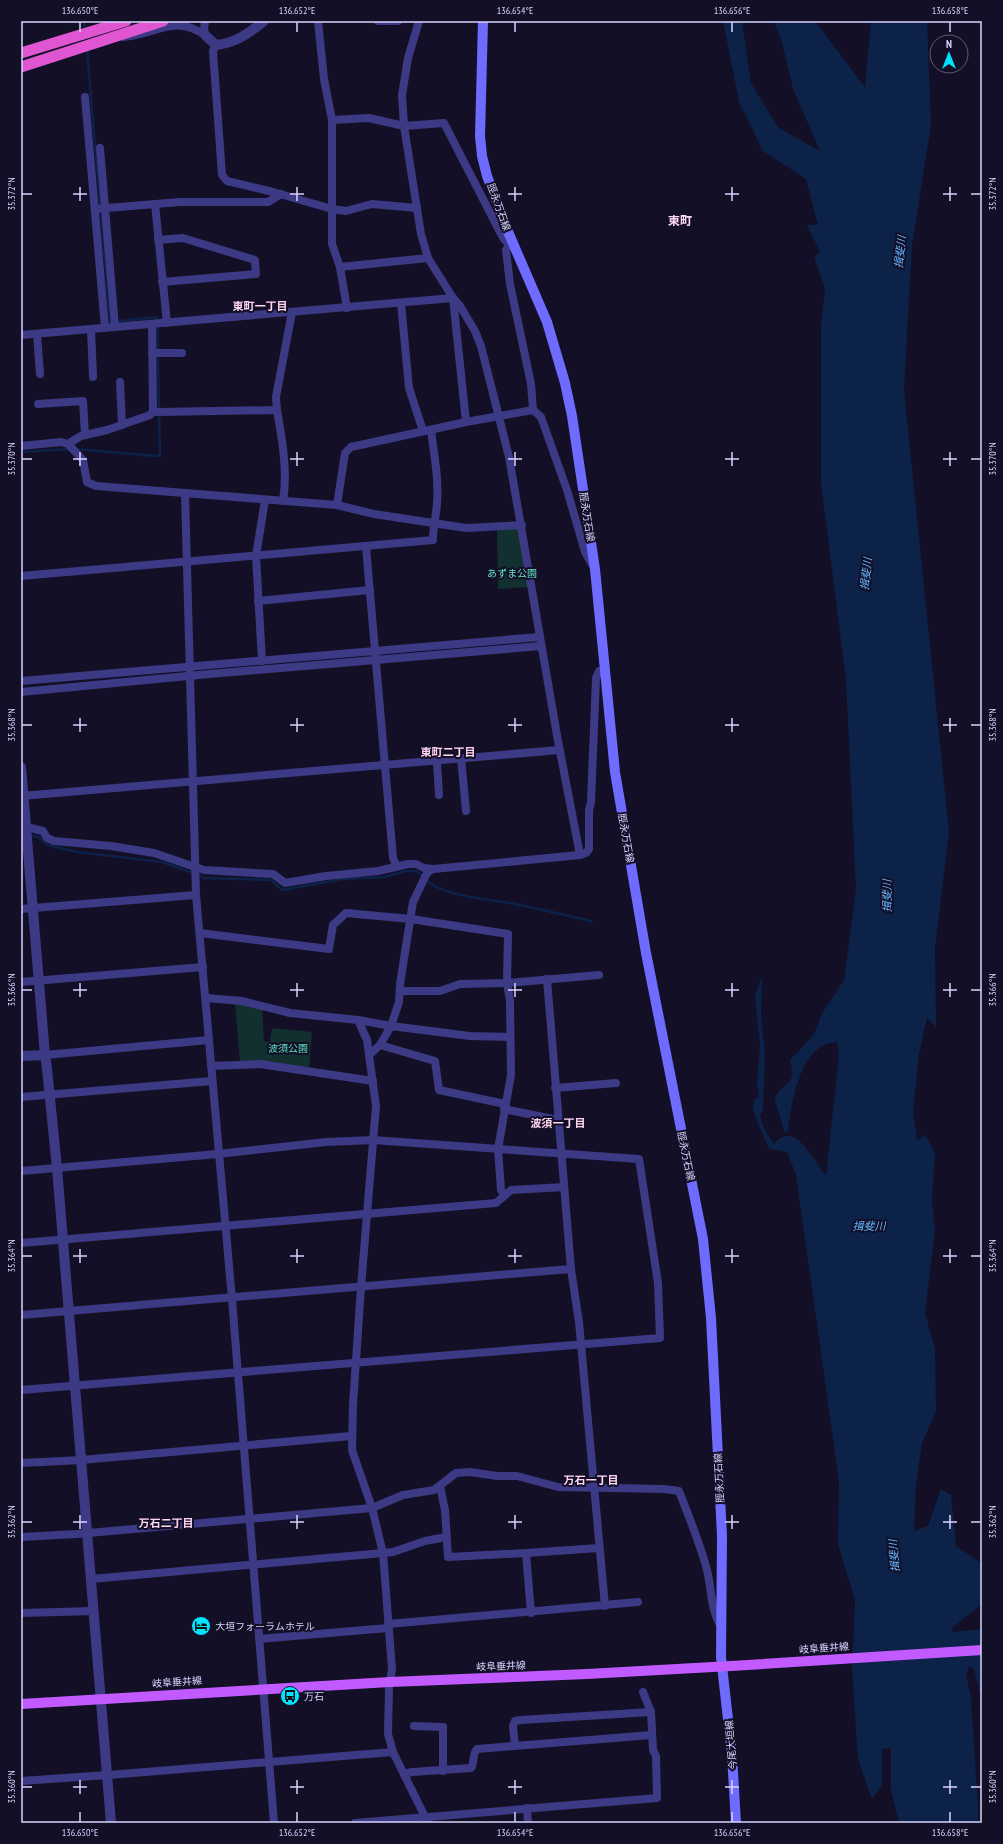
<svg xmlns="http://www.w3.org/2000/svg" width="1003" height="1844" font-family="'PT Sans Narrow','Noto Sans JP',sans-serif">
  <rect width="100%" height="100%" fill="#130f26"/>
  <g fill="#12302f">
    <polygon points="520,528 529,587 498,589 497,529"/>
    <polygon points="235,1003 262,1008 264,1041 270,1042 272,1028 312,1032 309,1069 240,1062"/>
  </g>
  <path fill="#0c2248" d="M723 21H742L751 83 778 127 820 151 793 89 782 42 774 21H815L865 87 871 21H927L931 125 912 245 904 390 949 832 935 948 936 1028 927 1018 919 1054 913 1113 917 1140 925 1135 935 1153 932 1202 935 1231 925 1313 935 1349 936 1411 922 1443 916 1484 914 1531 928 1526 941 1489 951 1495 956 1546 981 1563 982 1604 952 1628 953 1632 980 1629 982 1631V1704L974 1669 969 1666 966 1676 971 1696 979 1823H899L891 1790V1748L882 1749V1785L872 1799 858 1759 852 1671 855 1600 838 1544 839 1481 796 1175 787 1152 769 1149 753 1111 754 1100 759 1096 757 1084 760 1045 755 996 762 976 761 1017 765 1052 763 1109 760 1116 764 1128 774 1144C776 1142 778 1139 781 1138 800 1127 815 1165 826 1175L839 1055 837 1042C833 1043 826 1043 822 1046 797 1062 792 1103 788 1130L785 1134C784 1128 774 1100 775 1098 778 1088 791 1083 792 1076 793 1071 791 1065 790 1060L812 1037 818 1025 821 1015 844 980 856 889 846 680 821 483V325L825 288 814 258 820 252 807 225H818L806 179 763 151 739 102Z"/>
  <g fill="none" stroke-linecap="round" stroke-linejoin="round">
    <g stroke="#0c2248" stroke-width="2.5">
      <polyline points="84,21 85,30"/>
      <polyline points="75,449 156,456 160,455 157,317 110,322 87,49"/>
      <polyline points="21,452 70,449"/>
      <polyline points="29,836 38,837 47,845 78,852 162,862 193,873"/>
      <polyline points="198,875 204,878 271,880 282,890 343,879 385,877 406,871 417,871 423,877"/>
      <path d="M426 880C446 898 493 899 520 905 544 910 568 916 591 921"/>
    </g>
    <g stroke="#3d3a85" stroke-width="8">
      <polyline points="205,21 204,30 206,36"/>
      <polyline points="318,21 324,79 332,120 332,244 340,267 347,308"/>
      <polyline points="378,21 398,21"/>
      <polyline points="419,21 408,58 402,95 404,126 421,234 428,258 453,298 460,306 475,331 481,346 509,457 558,741 580,855"/>
      <path d="M123 37C156 35 175 13 206 36"/>
      <polyline points="216,45 213,51 222,175 227,181 273,192 332,209 346,211 372,204 417,208"/>
      <polyline points="85,97 105,328"/>
      <polyline points="332,120 369,118 404,126 444,123 503,238 509,245"/>
      <polyline points="100,148 115,327"/>
      <polyline points="155,204 167,323"/>
      <polyline points="95,209 180,202 268,202 281,194"/>
      <polyline points="158,240 183,238 255,260 256,274 162,282"/>
      <polyline points="513,243 509,245 506,250 510,284 531,384 533,410 541,417 567,490 585,552 593,566"/>
      <polyline points="340,267 428,258"/>
      <polyline points="453,298 466,422"/>
      <polyline points="401,303 409,388 423,431"/>
      <polyline points="91,330 93,377"/>
      <polyline points="37,334 40,374"/>
      <polyline points="21,335 453,298"/>
      <polyline points="152,353 182,353"/>
      <polyline points="120,382 122,425"/>
      <polyline points="38,404 83,401 85,435"/>
      <polyline points="277,410 276,397 292,312"/>
      <path d="M153 411 158 412 277 410C282 439 288 472 283 501"/>
      <polyline points="68,444 81,436 107,430 150,415 153,411 152,324"/>
      <polyline points="21,446 61,442 68,444 83,460 87,482 96,486 337,505 345,453 351,447 466,422 533,410"/>
      <polyline points="185,494 196,895 232,1299 274,1823"/>
      <polyline points="337,505 374,514 466,528 522,525"/>
      <polyline points="366,547 393,858 396,865"/>
      <path d="M21 576 433 540C433 528 436 516 437 504 439 479 434 454 431 430"/>
      <polyline points="258,601 370,590"/>
      <polyline points="262,661 256,556 265,500"/>
      <polyline points="21,681 539,637"/>
      <polyline points="21,692 209,674 541,646"/>
      <polyline points="461,758 466,811"/>
      <polyline points="437,761 439,795"/>
      <polyline points="21,796 559,750"/>
      <polyline points="26,827 43,831 47,838 54,841 111,846 154,853 204,870 273,874 285,883 326,876 378,871 408,864 416,864 424,868 433,869"/>
      <polyline points="21,909 196,895"/>
      <polyline points="200,933 329,949 333,925 346,913 411,919 508,934 507,983 510,1001 511,1075 498,1149 501,1190 505,1195"/>
      <polyline points="547,979 571,1269 579,1322 605,1606"/>
      <polyline points="21,982 203,967"/>
      <polyline points="400,991 440,991 460,984 507,983 599,975"/>
      <polyline points="206,998 242,1001 290,1013 358,1020 391,1026 470,1036 510,1037"/>
      <polyline points="358,1020 367,1040 369,1055"/>
      <polyline points="380,1045 435,1061 439,1090 505,1104"/>
      <polyline points="45,1055 209,1040"/>
      <polyline points="211,1066 260,1064 373,1081"/>
      <polyline points="555,1088 616,1083"/>
      <polyline points="21,1097 212,1081"/>
      <polyline points="504,1109 558,1120"/>
      <polyline points="21,1171 218,1154 326,1142 373,1140 639,1159 658,1283 660,1338 21,1390"/>
      <polyline points="21,1243 496,1203 511,1190 564,1187"/>
      <polyline points="21,1315 571,1269"/>
      <polyline points="21,1463 81,1460 351,1436"/>
      <polyline points="440,1486 445,1510 448,1557 526,1553"/>
      <path d="M21 1537 77 1534 372 1508 403 1495 434 1490 456 1473 470 1472 497 1476H517L558 1487 664 1489 679 1491C689 1517 700 1543 707 1570 712 1590 710 1608 721 1627"/>
      <polyline points="91,1579 383,1553 393,1552 425,1541 446,1537"/>
      <polyline points="21,1613 93,1611"/>
      <polyline points="531,1613 526,1553 599,1548"/>
      <polyline points="388,1624 638,1602"/>
      <polyline points="259,1639 388,1628"/>
      <polyline points="414,1726 443,1727 443,1771"/>
      <polyline points="515,1746 513,1726 515,1721 521,1720 651,1712"/>
      <path d="M404 1774 412 1772 471 1768C475 1762 472 1754 477 1749L652 1735"/>
      <polyline points="21,1781 108,1775 393,1752"/>
      <polyline points="527,1808 528,1823"/>
      <polyline points="355,1823 657,1798 656,1756 653,1750 651,1712 643,1692"/>
      <polyline points="428,1823 393,1752 388,1734 389,1688 392,1669 383,1553 372,1508 352,1450 353,1405 361,1287 376,1106 369,1055 380,1045 391,1026 399,1002 400,984 413,902 427,873 433,869 580,855 586,853 589,849 589,810 591,802 596,678 599,671 606,669"/>
    </g>
    <g stroke="#3d3a85" stroke-width="10">
      <path d="M206 36 216 45C236 43 249 33 264 21"/>
      <polyline points="21,767 45,1055"/>
      <polyline points="21,1056 45,1055 47,1069 57,1168 111,1823"/>
    </g>
    <polyline stroke="#6f6bff" stroke-width="10" points="483,21 480,136 482,156 487,176 506,227 547,322 565,383 572,416 595,569 615,772 646,953 703,1239 711,1318 722,1536 721,1657 732,1755 736,1823"/>
    <polyline stroke="#c25bff" stroke-width="10" points="21,1704 390,1682 587,1674 731,1666 982,1650"/>
    <g stroke="#e055d1" stroke-width="11">
      <polyline points="21,53 126,21"/>
      <polyline points="21,67 163,21"/>
    </g>
  </g>
  <path fill="none" stroke="#d9d4ff" stroke-width="1.5" d="M80 22V32M297 22V32M515 22V32M732 22V32M950 22V32M80 187V201M297 187V201M515 187V201M732 187V201M950 187V201M22 194H32M73 194H87M290 194H304M508 194H522M725 194H739M943 194H957M971 194H981M80 452V466M297 452V466M515 452V466M732 452V466M950 452V466M22 459H32M73 459H87M290 459H304M508 459H522M725 459H739M943 459H957M971 459H981M80 718V732M297 718V732M515 718V732M732 718V732M950 718V732M22 725H32M73 725H87M290 725H304M508 725H522M725 725H739M943 725H957M971 725H981M80 983V997M297 983V997M515 983V997M732 983V997M950 983V997M22 990H32M73 990H87M290 990H304M508 990H522M725 990H739M943 990H957M971 990H981M80 1249V1263M297 1249V1263M515 1249V1263M732 1249V1263M950 1249V1263M22 1256H32M73 1256H87M290 1256H304M508 1256H522M725 1256H739M943 1256H957M971 1256H981M80 1515V1529M297 1515V1529M515 1515V1529M732 1515V1529M950 1515V1529M22 1522H32M73 1522H87M290 1522H304M508 1522H522M725 1522H739M943 1522H957M971 1522H981M80 1780V1794M297 1780V1794M515 1780V1794M732 1780V1794M950 1780V1794M22 1787H32M73 1787H87M290 1787H304M508 1787H522M725 1787H739M943 1787H957M971 1787H981M80 1812V1822M297 1812V1822M515 1812V1822M732 1812V1822M950 1812V1822"/>
  <defs>
    <symbol id="hotel-disc" viewBox="-11 -11 22 22"><circle r="9.5" fill="#00e5ff" stroke="#130f26"/><path d="M-6-4.5h1.5V1H6V5H4.5V3h-9V5H-6ZM-4 0a1.8 1.8 0 1 1 3.6 0ZM.5 0V-2.5h3Q6-2.5 6 0Z" fill="#111"/></symbol>
    <symbol id="bus-disc" viewBox="-11 -11 22 22"><circle r="9.5" fill="#00e5ff" stroke="#130f26"/><path d="M-5-6H5V4H4V6H2V4H-2V6H-4V4H-5ZM-3.5-4V0h7V-4ZM-3.5 1.2v1.5H-2V1.2ZM2 1.2v1.5H3.5V1.2Z" fill="#111"/></symbol>
  </defs>
  <g fill-rule="evenodd">
    <use href="#hotel-disc" x="190" y="1615" width="22" height="22"/>
    <use href="#bus-disc" x="279" y="1685" width="22" height="22"/>
  </g>
  <g text-anchor="middle" dominant-baseline="central" stroke-width="4" stroke-linejoin="round" paint-order="stroke">
    <g font-size="10" fill="#d9d4ff" stroke="#130f26">
      <text transform="translate(499 207) rotate(70)">脛永万石線</text>
      <text transform="translate(587 517) rotate(81)">脛永万石線</text>
      <text transform="translate(626 838) rotate(80)">脛永万石線</text>
      <text transform="translate(686 1156) rotate(78)">脛永万石線</text>
      <text transform="translate(719 1478) rotate(-93)">脛永万石線</text>
      <text transform="translate(824 1648) rotate(-4)">岐阜垂井線</text>
      <text transform="translate(501 1666) rotate(-2)">岐阜垂井線</text>
      <text transform="translate(177 1682) rotate(-4)">岐阜垂井線</text>
      <text transform="translate(731 1745) rotate(-95)">今尾大垣線</text>
    </g>
    <g font-size="10" fill="#5fe0c0" stroke="#130f26">
      <text x="512" y="573">あずま公園</text>
      <text x="288" y="1048">波須公園</text>
    </g>
    <g font-size="10" fill="#d9d4ff" stroke="#130f26" text-anchor="start">
      <text x="215" y="1626">大垣フォーラムホテル</text>
      <text x="304" y="1696">万石</text>
    </g>
    <g font-size="11" font-style="italic" fill="#62b6ff" stroke="#130f26">
      <text transform="translate(900 252) rotate(-84)">揖斐川</text>
      <text transform="translate(866 574) rotate(-84)">揖斐川</text>
      <text transform="translate(887 896) rotate(-90)">揖斐川</text>
      <text x="869" y="1226">揖斐川</text>
      <text transform="translate(894 1556) rotate(-95)">揖斐川</text>
    </g>
    <g font-size="11" font-weight="bold" fill="#ffd6f0" stroke="#130f26">
      <text x="260" y="306">東町一丁目</text>
      <text x="448" y="752">東町二丁目</text>
      <text x="558" y="1123">波須一丁目</text>
      <text x="591" y="1480">万石一丁目</text>
      <text x="166" y="1523">万石二丁目</text>
    </g>
    <g font-size="12" font-weight="bold" fill="#ffd6f0" stroke="#130f26">
      <text x="680" y="220">東町</text>
    </g>
  </g>
  <rect width="1003" height="1844" fill="none" stroke="#130f26" stroke-width="44"/>
  <g transform="translate(949 54)"><circle r="19" fill="#130f26" stroke="#625e7d"/>
  <path d="M0-3L7 15L0 10L-7 15Z" fill="#00e5ff"/>
  <text y="-6" font-size="11" font-weight="bold" text-anchor="middle" fill="#d9d4ff">N</text>
  </g>
  <rect x="22" y="22" width="959" height="1800" fill="none" stroke="#d9d4ff" stroke-width="1.5"/>
  <g font-size="10" text-anchor="middle" fill="#d9d4ff">
    <text x="80" y="14">136.650°E</text>
    <text x="297" y="14">136.652°E</text>
    <text x="515" y="14">136.654°E</text>
    <text x="732" y="14">136.656°E</text>
    <text x="950" y="14">136.658°E</text>
    <text transform="translate(11 194) rotate(-90)" y="4">35.372°N</text>
    <text transform="translate(992 194) rotate(-90)" y="4">35.372°N</text>
    <text transform="translate(11 459) rotate(-90)" y="4">35.370°N</text>
    <text transform="translate(992 459) rotate(-90)" y="4">35.370°N</text>
    <text transform="translate(11 725) rotate(-90)" y="4">35.368°N</text>
    <text transform="translate(992 725) rotate(-90)" y="4">35.368°N</text>
    <text transform="translate(11 990) rotate(-90)" y="4">35.366°N</text>
    <text transform="translate(992 990) rotate(-90)" y="4">35.366°N</text>
    <text transform="translate(11 1256) rotate(-90)" y="4">35.364°N</text>
    <text transform="translate(992 1256) rotate(-90)" y="4">35.364°N</text>
    <text transform="translate(11 1522) rotate(-90)" y="4">35.362°N</text>
    <text transform="translate(992 1522) rotate(-90)" y="4">35.362°N</text>
    <text transform="translate(11 1787) rotate(-90)" y="4">35.360°N</text>
    <text transform="translate(992 1787) rotate(-90)" y="4">35.360°N</text>
    <text x="80" y="1836">136.650°E</text>
    <text x="297" y="1836">136.652°E</text>
    <text x="515" y="1836">136.654°E</text>
    <text x="732" y="1836">136.656°E</text>
    <text x="950" y="1836">136.658°E</text>
  </g>
</svg>
